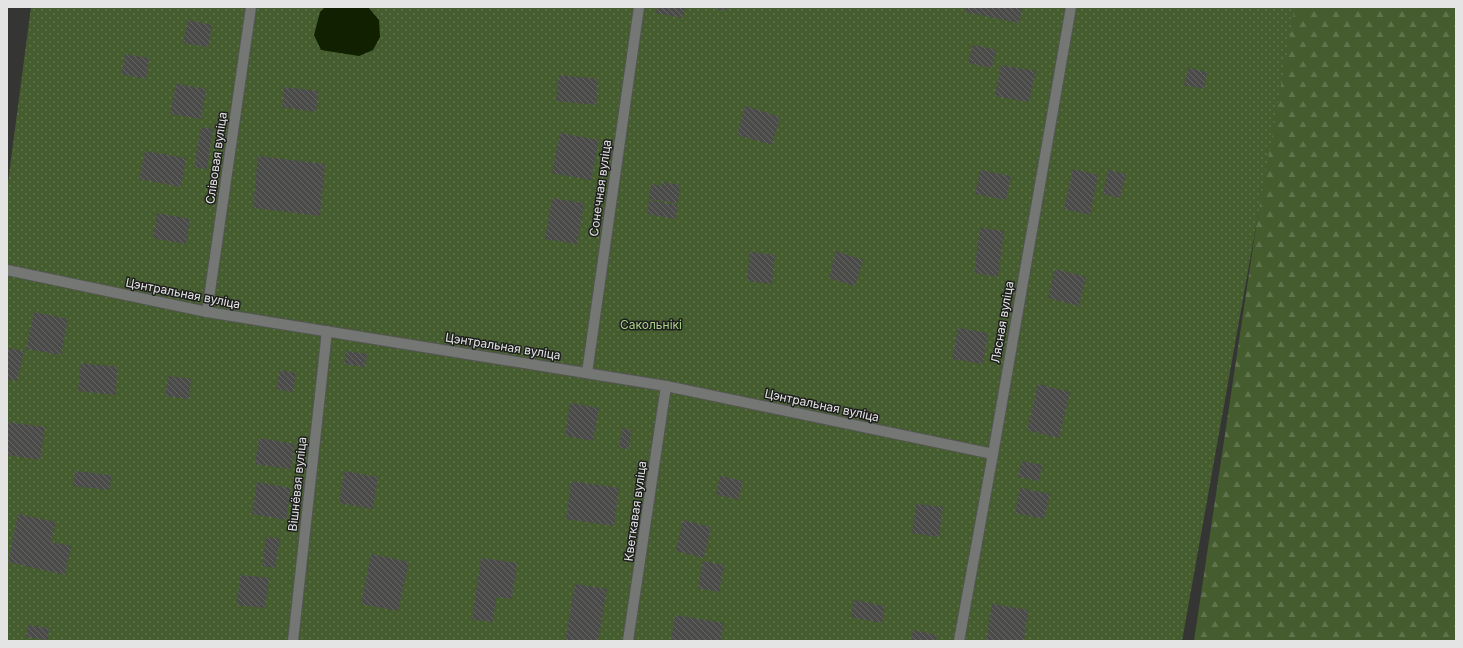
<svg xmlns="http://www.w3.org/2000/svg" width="1463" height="648" font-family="Inter,sans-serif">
  <defs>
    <pattern id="forest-firs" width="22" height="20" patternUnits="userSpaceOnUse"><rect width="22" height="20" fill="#455c2f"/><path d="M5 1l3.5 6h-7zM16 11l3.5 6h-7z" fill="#60734d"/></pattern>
    <pattern id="park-dots" width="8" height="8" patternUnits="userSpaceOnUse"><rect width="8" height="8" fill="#455c2f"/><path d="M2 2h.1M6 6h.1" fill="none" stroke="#60734d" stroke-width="1.8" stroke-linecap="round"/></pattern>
    <pattern id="building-back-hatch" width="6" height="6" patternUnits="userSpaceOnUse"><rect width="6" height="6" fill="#4b4c4a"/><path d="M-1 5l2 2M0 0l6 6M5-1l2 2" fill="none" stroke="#656664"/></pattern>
  </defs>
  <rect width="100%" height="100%" fill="#353634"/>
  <polygon fill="url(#forest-firs)" points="1289,7 1456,7 1456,641 1194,641"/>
  <polygon fill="url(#park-dots)" points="31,7 1295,7 1182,641 7,641 7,190"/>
  <polygon fill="#102000" points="325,7 368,7 379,20 380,37 373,50 359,56 321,50 314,35 320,12"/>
  <g fill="url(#building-back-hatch)">
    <polygon points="657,7 685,7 683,18 656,13"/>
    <polygon points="708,7 727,7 726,11"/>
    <polygon points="966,7 1022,7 1019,23 965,12"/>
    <polygon points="188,20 212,25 208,47 183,43"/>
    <polygon points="973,45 996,50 992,68 968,63"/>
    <polygon points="125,54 149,58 146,79 121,74"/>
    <polygon points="1001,65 1036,71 1029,102 995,96"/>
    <polygon points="1188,68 1207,72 1204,89 1184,85"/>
    <polygon points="559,75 598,79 596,105 556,101"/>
    <polygon points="176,84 206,89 201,119 170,114"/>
    <polygon points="284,87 318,91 316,112 282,107"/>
    <polygon points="745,106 780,117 772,145 737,135"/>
    <polygon points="201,127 213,129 207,169 194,167"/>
    <polygon points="560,133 599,140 591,180 552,173"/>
    <polygon points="145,151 186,158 181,187 139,179"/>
    <polygon points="258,156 325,164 320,216 253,208"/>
    <polygon points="1073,169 1098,175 1090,215 1064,209"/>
    <polygon points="980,170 1011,176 1006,200 975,194"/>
    <polygon points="1108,170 1126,174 1120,198 1103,194"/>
    <polygon points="663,182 680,185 678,203 649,199 651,184 662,186"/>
    <polygon points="552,198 584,203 577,244 545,239"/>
    <polygon points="649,200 678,205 675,219 647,214"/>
    <polygon points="157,213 190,219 186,244 153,238"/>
    <polygon points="980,228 1004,231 998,277 974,273"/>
    <polygon points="836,251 863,260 855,286 829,278"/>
    <polygon points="750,252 775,255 772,284 747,281"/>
    <polygon points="1055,269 1086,277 1079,306 1048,298"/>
    <polygon points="34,312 68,319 61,355 26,349"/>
    <polygon points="958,328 988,333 983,364 952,359"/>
    <polygon points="7,348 24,351 17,381 7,379"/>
    <polygon points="346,351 367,354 365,367 344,364"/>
    <polygon points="81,363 118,367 115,395 78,391"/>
    <polygon points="280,370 296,373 293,392 276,389"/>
    <polygon points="168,376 191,379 189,399 165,396"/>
    <polygon points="1038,384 1070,392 1059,438 1027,430"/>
    <polygon points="570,403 599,408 593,441 565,436"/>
    <polygon points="7,422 45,427 40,460 7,455"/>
    <polygon points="622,428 631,430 629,449 619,448"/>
    <polygon points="259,438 295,444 291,469 255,464"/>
    <polygon points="1022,461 1042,465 1039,481 1018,477"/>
    <polygon points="75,471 111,475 110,490 73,486"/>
    <polygon points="344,471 378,477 373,509 339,503"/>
    <polygon points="720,476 743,481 738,500 716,494"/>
    <polygon points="571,481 619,488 614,526 566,519"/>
    <polygon points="257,482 291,488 286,520 252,514"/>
    <polygon points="1020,488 1050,494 1044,519 1015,513"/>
    <polygon points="916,504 943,507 939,537 912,533"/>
    <polygon points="18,514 56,522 51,542 71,546 65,575 8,562"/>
    <polygon points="683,520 711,527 704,558 676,551"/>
    <polygon points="266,537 280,539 275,568 262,566"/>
    <polygon points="371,554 409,562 398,611 361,604"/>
    <polygon points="481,558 517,563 512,599 496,597 493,622 472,619"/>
    <polygon points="703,561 724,565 719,592 698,588"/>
    <polygon points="240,575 269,578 265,608 237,605"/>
    <polygon points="575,584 607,589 598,641 565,641"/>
    <polygon points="854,600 885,606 882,623 851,617"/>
    <polygon points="992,604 1028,610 1024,641 996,641 986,640"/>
    <polygon points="675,615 724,623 721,641 671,641"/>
    <polygon points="28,625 49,628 48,640 26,637"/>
    <polygon points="913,630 937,635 936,641 911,641"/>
  </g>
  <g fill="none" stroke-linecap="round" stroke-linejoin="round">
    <defs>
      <g id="street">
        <polyline points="7,270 207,312 666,386 993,454"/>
        <polyline points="207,312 251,7"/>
        <polyline points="587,373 639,7"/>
        <polyline points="293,641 327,331"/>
        <polyline points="628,641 666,386"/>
        <polyline points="959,641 993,454 1071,7"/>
      </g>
    </defs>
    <use href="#street" stroke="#545554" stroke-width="12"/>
    <use href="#street" stroke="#757774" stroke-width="10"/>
  </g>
  <g text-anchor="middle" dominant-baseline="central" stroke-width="3" stroke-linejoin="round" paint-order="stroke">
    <g font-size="12" fill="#e3e4e3" stroke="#1d1e1d">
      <text transform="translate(216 158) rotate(-82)">Слівовая вуліца</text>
      <text transform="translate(600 188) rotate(-82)">Сонечная вуліца</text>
      <text transform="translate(183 293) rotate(11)">Цэнтральная вуліца</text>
      <text transform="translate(1002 322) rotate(-80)">Лясная вуліца</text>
      <text transform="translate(503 346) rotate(9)">Цэнтральная вуліца</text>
      <text transform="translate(822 405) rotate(12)">Цэнтральная вуліца</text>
      <text transform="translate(297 484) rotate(-84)">Вішнёвая вуліца</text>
      <text transform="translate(635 511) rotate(-82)">Кветкавая вуліца</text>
    </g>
    <g font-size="12" fill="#abd289" stroke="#1d1e1d">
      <text x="651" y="324">Сакольнікі</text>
    </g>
  </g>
  <rect width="1463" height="648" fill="none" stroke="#e3e4e3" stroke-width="16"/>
</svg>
